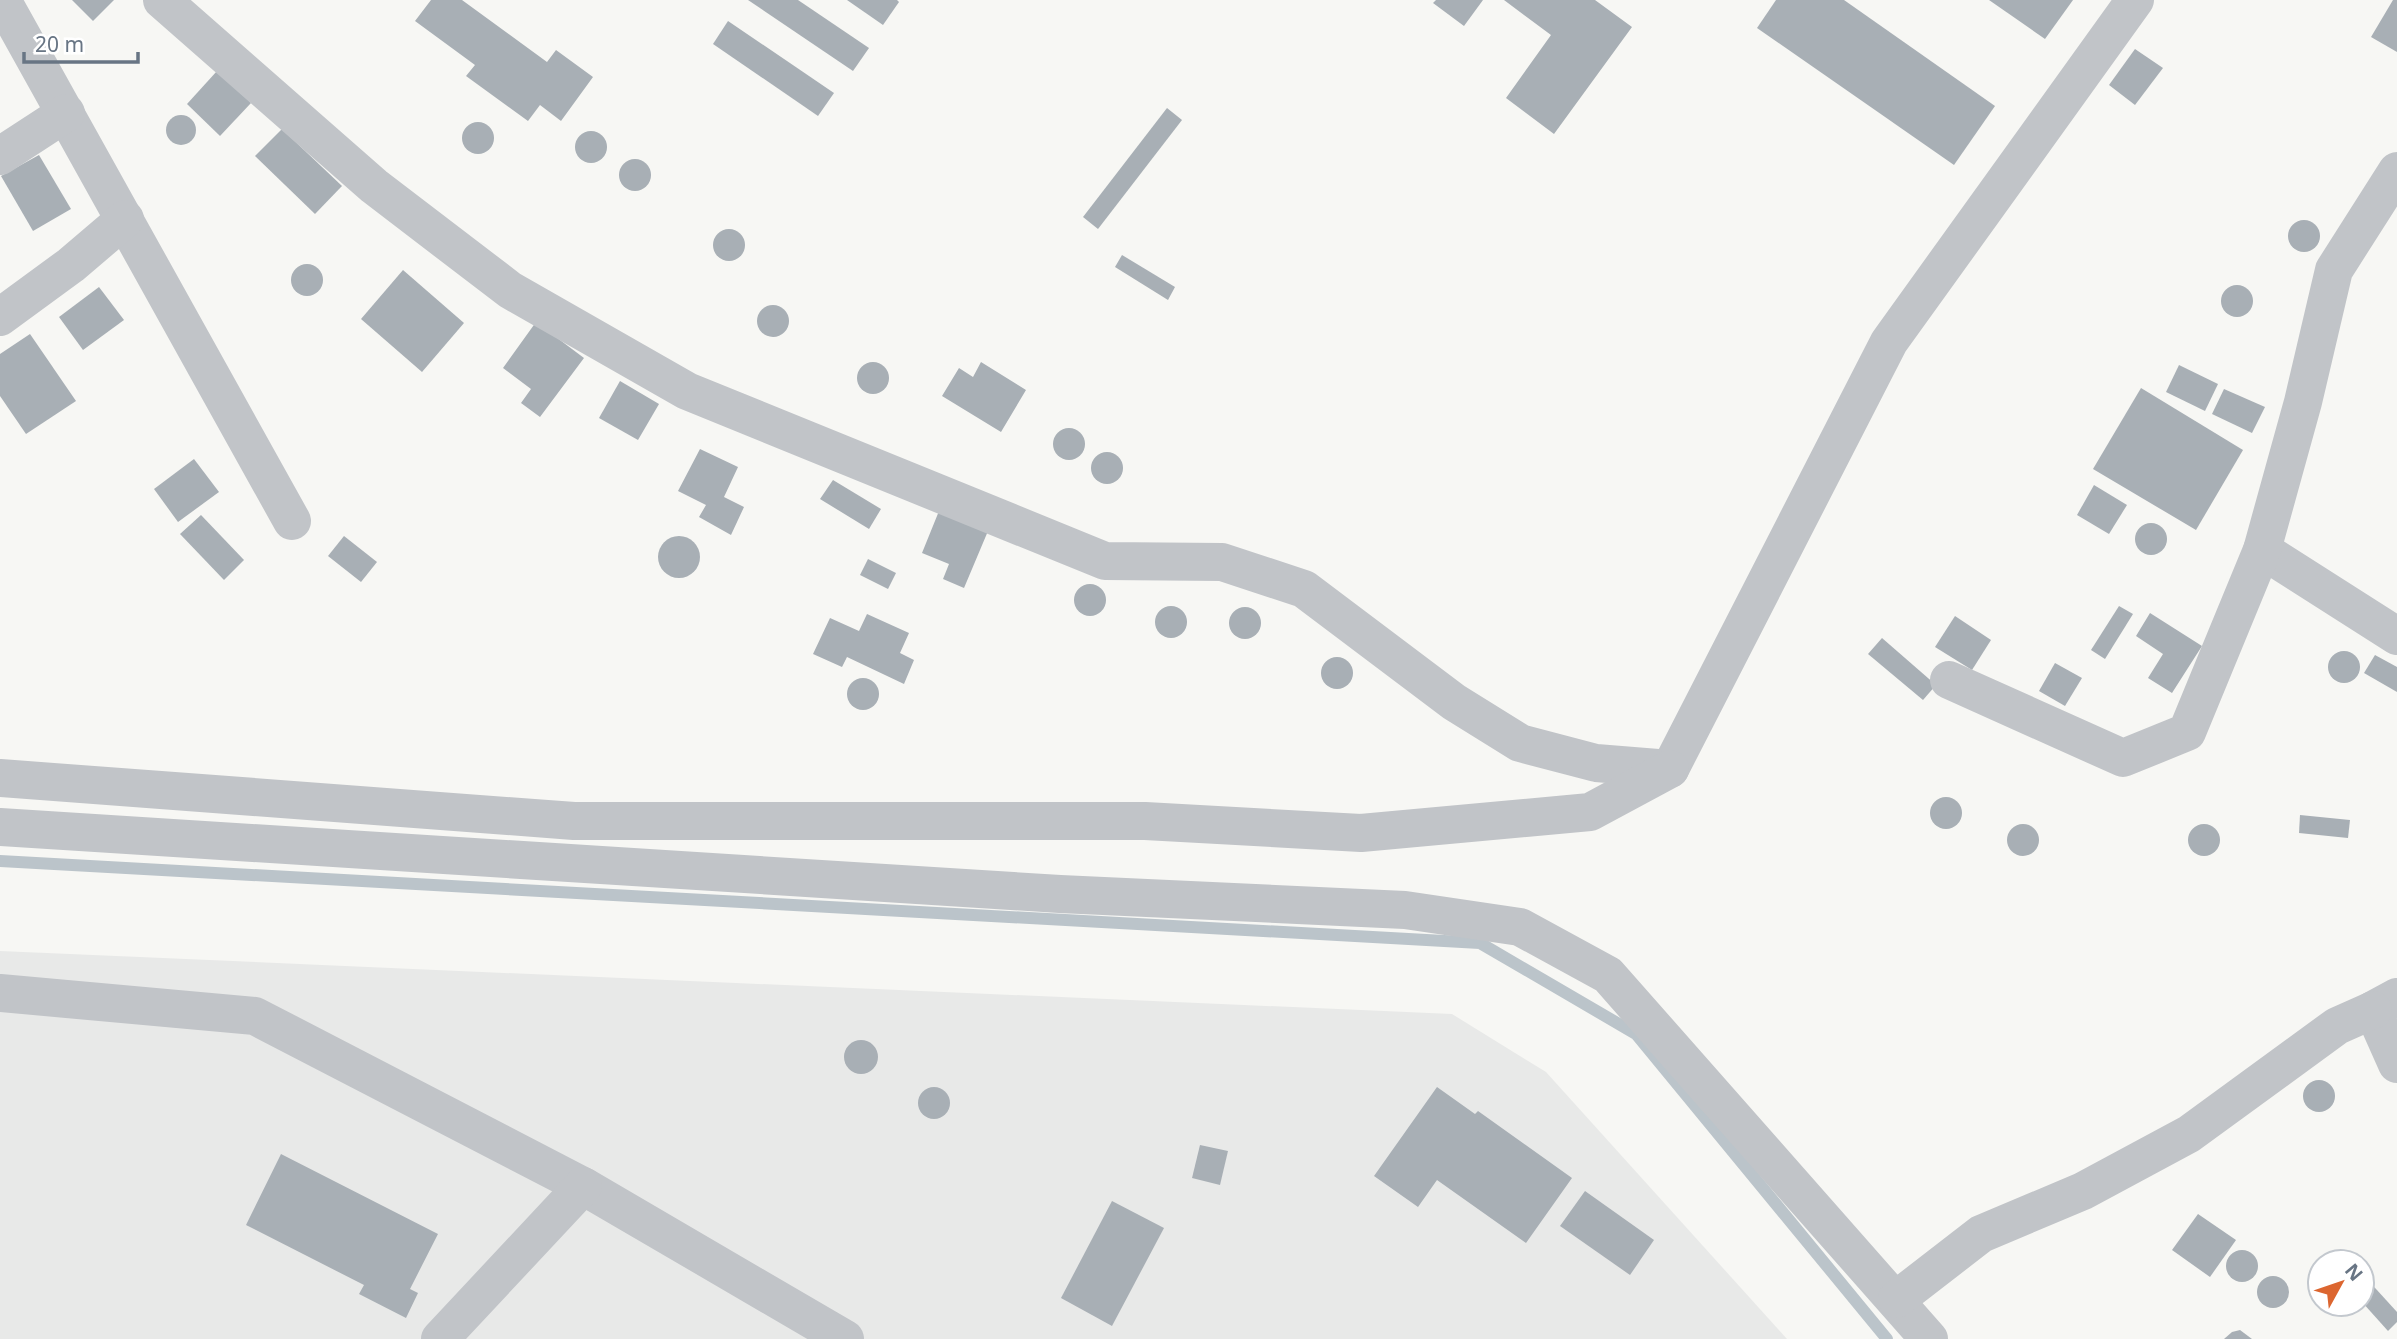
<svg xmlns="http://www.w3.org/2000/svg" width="2397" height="1339" font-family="'Noto Sans',sans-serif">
  <rect width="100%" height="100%" fill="#f7f7f4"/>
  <polygon fill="#e8e9e8" points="0,951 1452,1014 1546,1072 1787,1339 0,1339"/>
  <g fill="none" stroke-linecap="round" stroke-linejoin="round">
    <polyline stroke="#bbc4ca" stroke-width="12" points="0,861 1480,943 1636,1034 1887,1339"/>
  </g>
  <g fill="#a8afb5">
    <polygon points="72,0 114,0 93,21"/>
    <polygon points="431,0 462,0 547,62 556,50 593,77 561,121 540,105 528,121 466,76 475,65 415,21"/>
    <polygon points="748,0 798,0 869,48 853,71"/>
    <polygon points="847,0 897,0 899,2 883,25"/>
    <polygon points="1436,0 1483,0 1464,26 1433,3"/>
    <polygon points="1504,0 1595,0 1632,27 1554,134 1506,98 1551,35"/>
    <polygon points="1776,0 1844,0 1995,106 1954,165 1757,28"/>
    <polygon points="1989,0 2073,0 2045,39"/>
    <polygon points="2393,0 2397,0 2397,52 2371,37"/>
    <polygon points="728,21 834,93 818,116 713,44"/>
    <polygon points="2135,49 2163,68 2135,105 2109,85"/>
    <polygon points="217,71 251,103 220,136 187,104"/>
    <polygon points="1167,108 1182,120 1098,229 1083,217"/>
    <circle cx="181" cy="130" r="15"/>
    <circle cx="478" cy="138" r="16"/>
    <polygon points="282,129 342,186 315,214 255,156"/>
    <circle cx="591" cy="147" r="16"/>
    <polygon points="39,155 71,209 33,231 1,176"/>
    <circle cx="635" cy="175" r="16"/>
    <circle cx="2304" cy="236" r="16"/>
    <circle cx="729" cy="245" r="16"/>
    <polygon points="1122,255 1175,287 1168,300 1115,267"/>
    <circle cx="307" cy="280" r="16"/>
    <polygon points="403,270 464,323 422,372 361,319"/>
    <circle cx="2237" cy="301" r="16"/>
    <polygon points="99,287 124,320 83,350 59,317"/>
    <circle cx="773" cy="321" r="16"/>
    <polygon points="536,322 584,358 540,417 521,403 531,389 503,368"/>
    <polygon points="30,334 76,401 26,434 0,396 0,354"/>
    <polygon points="981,362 1026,390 1001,432 942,396 959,368 973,377"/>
    <circle cx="873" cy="378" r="16"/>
    <polygon points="2179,365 2218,384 2205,411 2166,392"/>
    <polygon points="620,381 659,404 638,440 599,418"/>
    <polygon points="2141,388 2243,450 2196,530 2093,469"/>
    <polygon points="2224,389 2265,407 2252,433 2212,414"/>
    <circle cx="1069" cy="444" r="16"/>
    <polygon points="700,449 738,467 724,497 744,507 731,535 699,517 706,505 678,491"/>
    <circle cx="1107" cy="468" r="16"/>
    <polygon points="194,459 219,492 178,522 154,489"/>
    <polygon points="833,480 881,509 869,529 820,499"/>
    <polygon points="2094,485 2127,505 2109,534 2077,515"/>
    <polygon points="939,511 988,531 964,588 943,579 949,564 922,553"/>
    <polygon points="201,515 244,560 224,580 180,534"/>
    <circle cx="2151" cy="539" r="16"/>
    <circle cx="679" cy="557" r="21"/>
    <polygon points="344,536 377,562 361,582 328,556"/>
    <polygon points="868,559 896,573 888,589 860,575"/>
    <circle cx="1090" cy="600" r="16"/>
    <polygon points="2119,606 2133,614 2105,659 2091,650"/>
    <circle cx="1171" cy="622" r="16"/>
    <circle cx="1245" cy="623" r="16"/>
    <polygon points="2150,613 2202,646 2172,693 2148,678 2163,654 2136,636"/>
    <polygon points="867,614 909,633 900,653 914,660 904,684 847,657 842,667 813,654 830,618 859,631"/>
    <polygon points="1955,616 1991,640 1972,670 1935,647"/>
    <polygon points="1882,638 1936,685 1923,700 1868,654"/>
    <circle cx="2344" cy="667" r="16"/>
    <polygon points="2375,655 2397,667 2397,692 2364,673"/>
    <circle cx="1337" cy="673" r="16"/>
    <polygon points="2055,663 2082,678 2065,706 2039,691"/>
    <circle cx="863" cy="694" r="16"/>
    <circle cx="1946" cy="813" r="16"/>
    <polygon points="2300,815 2350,820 2348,838 2299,833"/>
    <circle cx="2023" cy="840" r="16"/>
    <circle cx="2204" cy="840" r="16"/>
    <circle cx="861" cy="1057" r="17"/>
    <circle cx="2319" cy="1096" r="16"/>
    <polygon points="1437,1087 1475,1114 1478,1111 1572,1178 1526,1243 1437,1180 1418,1207 1374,1176"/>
    <circle cx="934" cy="1103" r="16"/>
    <polygon points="1200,1145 1228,1151 1220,1185 1192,1178"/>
    <polygon points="281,1154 438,1234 410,1289 418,1293 406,1318 359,1294 364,1285 246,1225"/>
    <polygon points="1585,1191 1654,1240 1630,1275 1560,1226"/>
    <polygon points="1112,1201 1164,1228 1112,1326 1061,1298"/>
    <polygon points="2198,1214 2236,1240 2210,1277 2172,1250"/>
    <circle cx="2242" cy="1266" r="16"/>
    <circle cx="2273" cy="1292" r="16"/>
    <polygon points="2366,1278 2397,1312 2397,1322 2388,1331 2362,1302 2362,1281"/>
    <polygon points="2240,1330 2252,1339 2224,1339 2232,1332"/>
  </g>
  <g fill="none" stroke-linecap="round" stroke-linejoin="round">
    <g stroke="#c1c4c8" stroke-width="38">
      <polyline points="2,0 292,521"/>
      <polyline points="162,0 374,186 510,290 687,391 1105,561 1222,562 1304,589 1454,702 1520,743 1596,763 1670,769 1889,342 2135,0"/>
      <polyline points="0,156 66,113"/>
      <polyline points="0,317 71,265 125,219"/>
      <polyline points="2262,550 2397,636"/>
      <polyline points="1949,680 2123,758 2187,732 2262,550 2303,402 2334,270 2397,171"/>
      <polyline points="0,778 574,821 1145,821 1361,833 1590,812 1670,769"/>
      <polyline points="0,827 1060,894 1405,910 1520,927 1608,975 1929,1339"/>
      <polyline points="0,993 255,1016 583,1186 845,1339"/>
      <polyline points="2397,997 2373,1010 2397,1064"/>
      <polyline points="1897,1299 1981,1234 2083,1191 2189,1134 2337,1026 2373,1010"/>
      <polyline points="440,1339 583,1186"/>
    </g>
  </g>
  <g transform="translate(2341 1283) rotate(50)"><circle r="33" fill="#ffffff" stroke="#c3c8ce" stroke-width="2"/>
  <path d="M0-5L12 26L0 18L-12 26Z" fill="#dc6630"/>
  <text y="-10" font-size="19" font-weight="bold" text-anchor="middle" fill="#687584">N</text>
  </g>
  <path d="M24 52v10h114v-10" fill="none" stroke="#687584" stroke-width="3.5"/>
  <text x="35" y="52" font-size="21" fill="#687584" stroke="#ffffff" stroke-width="5" paint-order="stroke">20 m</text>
</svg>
